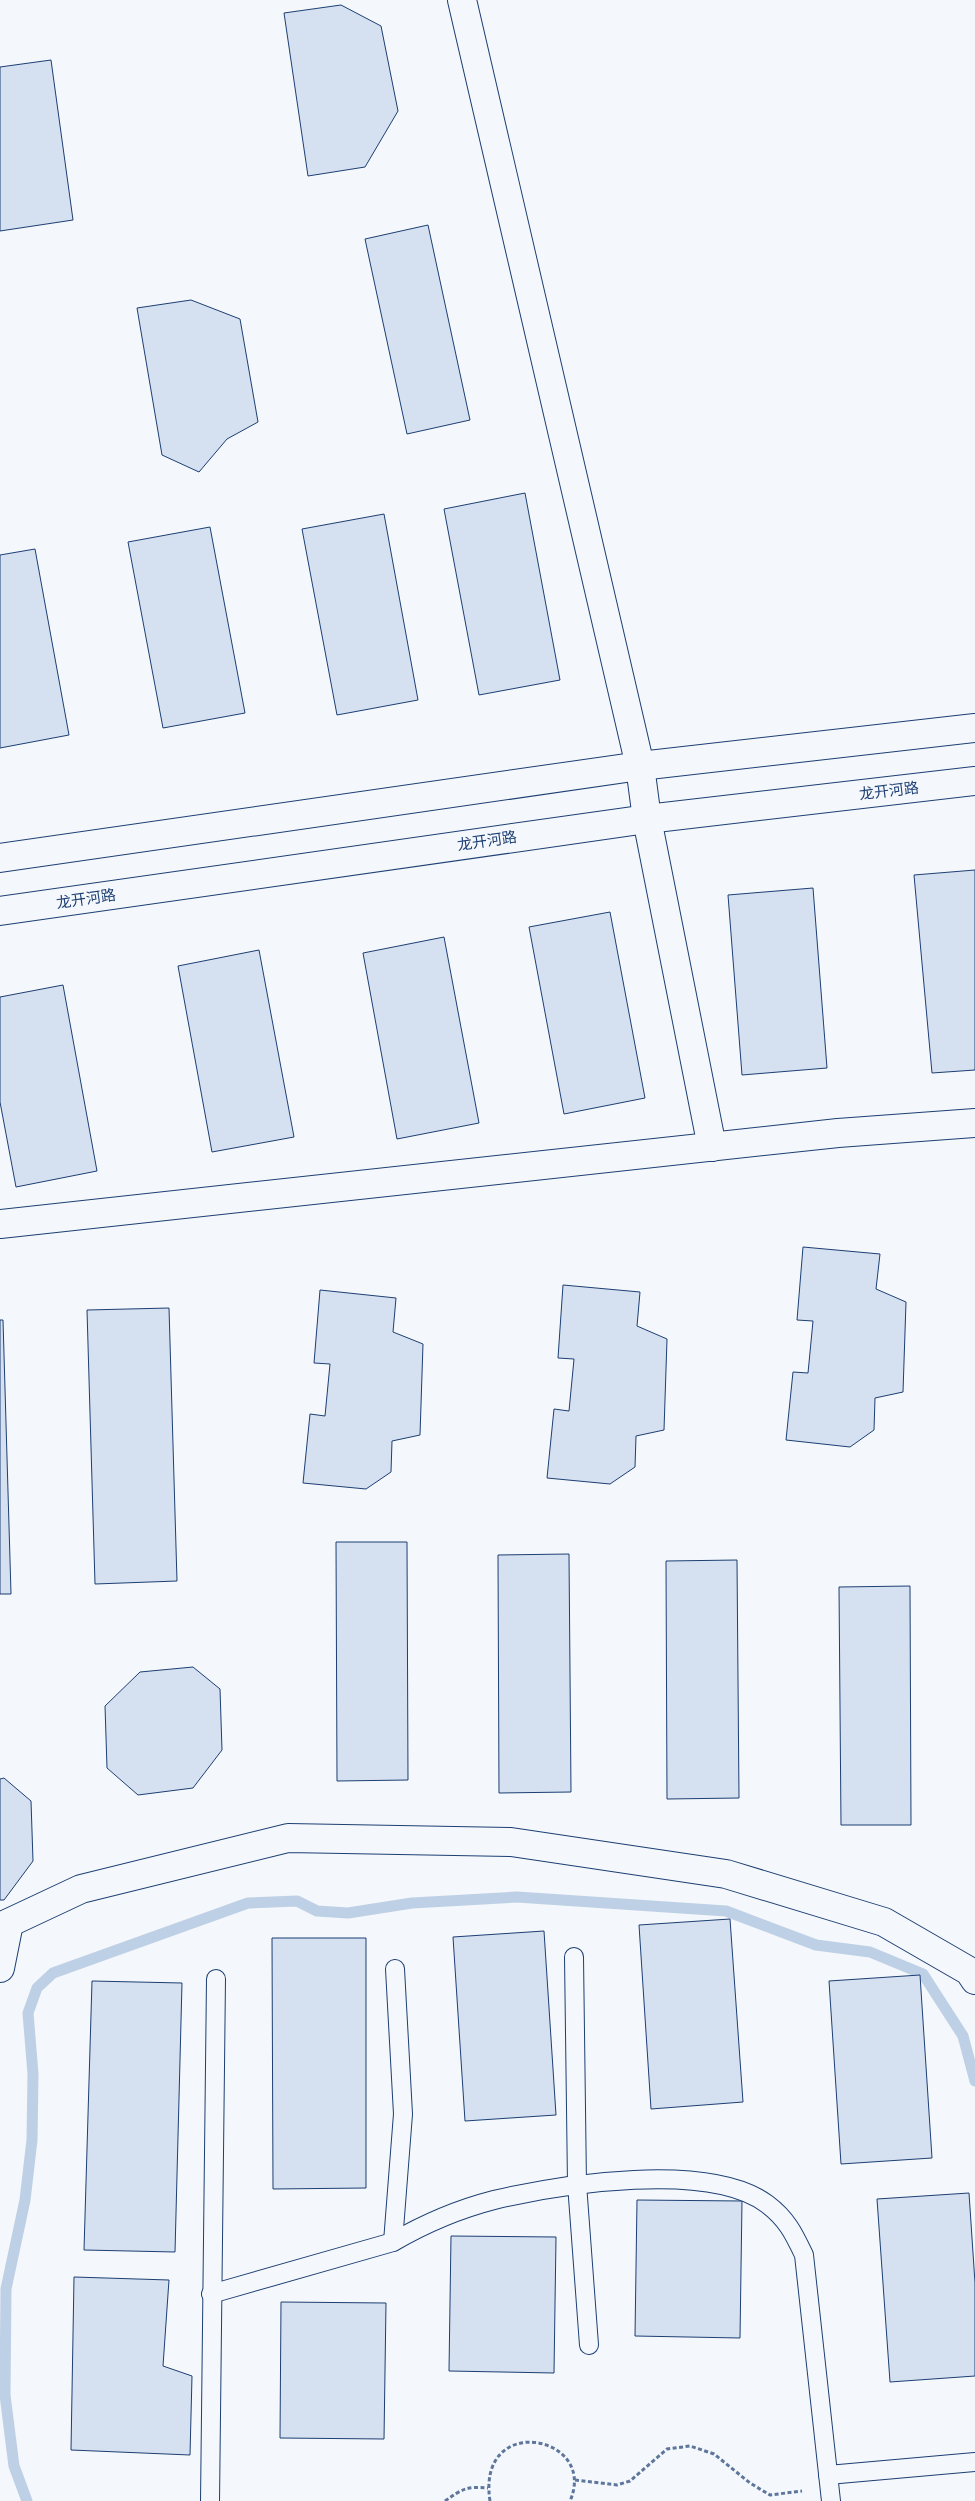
<svg xmlns="http://www.w3.org/2000/svg" width="975" height="2501" font-family="Figtree,'Noto Sans SC',sans-serif">
  <rect width="100%" height="100%" fill="#f4f7fb"/>
  <g fill="none" stroke-linecap="round" stroke-linejoin="round">
    <polyline stroke="#bed0e5" stroke-width="11" points="27,2501 14,2466 5,2395 6,2289 25,2200 32,2140 33,2074 28,2013 37,1988 53,1973 248,1903 297,1901 317,1911 348,1913 412,1903 517,1897 726,1911 816,1945 870,1952 923,1974 963,2036 975,2081"/>
  </g>
  <g fill="#d5e0f0" stroke="#1d3f73">
    <polygon points="341,5 381,26 398,111 365,167 308,176 284,13"/>
    <polygon points="51,60 73,220 0,231 0,67"/>
    <polygon points="428,225 470,420 407,434 365,239"/>
    <polygon points="191,300 240,319 258,422 227,439 199,472 162,455 137,308"/>
    <polygon points="525,493 560,680 479,695 444,509"/>
    <polygon points="384,514 418,700 337,715 302,529"/>
    <polygon points="210,527 245,713 163,728 128,542"/>
    <polygon points="35,549 69,735 0,748 0,555"/>
    <polygon points="975,870 975,1070 932,1073 914,875"/>
    <polygon points="813,888 827,1068 742,1075 728,895"/>
    <polygon points="610,912 645,1098 564,1114 529,927"/>
    <polygon points="444,937 479,1123 397,1139 363,953"/>
    <polygon points="259,950 294,1137 212,1152 178,966"/>
    <polygon points="63,985 97,1171 16,1187 0,1102 0,997"/>
    <polygon points="803,1247 880,1254 876,1289 906,1302 903,1392 875,1398 874,1430 850,1447 786,1440 793,1372 808,1373 813,1321 797,1320"/>
    <polygon points="563,1285 640,1292 637,1326 667,1339 664,1430 636,1436 635,1467 610,1484 547,1478 554,1409 569,1411 574,1359 558,1358"/>
    <polygon points="320,1290 396,1298 393,1332 423,1344 420,1435 392,1441 391,1472 366,1489 303,1483 310,1414 325,1416 330,1364 314,1363"/>
    <polygon points="169,1308 177,1581 95,1584 87,1310"/>
    <polygon points="0,1320 3,1320 11,1594 0,1594"/>
    <polygon points="336,1542 407,1542 408,1780 337,1781"/>
    <polygon points="569,1554 571,1792 499,1793 498,1555"/>
    <polygon points="737,1560 739,1798 667,1799 666,1561"/>
    <polygon points="910,1586 911,1825 841,1825 839,1587"/>
    <polygon points="193,1667 220,1689 222,1750 193,1788 138,1795 107,1768 105,1706 140,1672"/>
    <polygon points="4,1778 31,1801 33,1861 4,1900 0,1900 0,1779"/>
    <polygon points="730,1919 743,2102 651,2109 639,1925"/>
    <polygon points="544,1931 556,2115 465,2121 453,1937"/>
    <polygon points="272,1938 366,1938 366,2188 273,2189"/>
    <polygon points="920,1975 932,2158 841,2164 829,1981"/>
    <polygon points="92,1981 182,1983 175,2252 84,2250"/>
    <polygon points="969,2193 975,2283 975,2376 890,2382 877,2199"/>
    <polygon points="637,2200 742,2201 740,2338 635,2336"/>
    <polygon points="451,2236 556,2237 554,2373 449,2371"/>
    <polygon points="74,2277 169,2280 163,2366 192,2376 190,2455 71,2450"/>
    <polygon points="281,2302 386,2303 384,2439 280,2438"/>
  </g>
  <g fill="none" stroke-linecap="round" stroke-linejoin="round">
    <defs>
      <g id="lane">
        <polyline points="574,1957 577,2184 589,2345"/>
        <polyline points="393,2242 403,2114 395,1969"/>
        <path d="M211 2294 393 2242C424 2224 459 2209 494 2200 562 2184 709 2161 767 2204 787 2219 794 2234 804 2255L831 2501"/>
        <polyline points="828,2475 975,2462"/>
        <polyline points="210,2501 216,1979"/>
      </g>
      <g id="street">
        <polyline points="462,0 640,766 647,819 712,1147"/>
        <polyline points="0,1224 838,1133 975,1123"/>
        <polyline points="0,1927 81,1889 288,1838 511,1842 726,1874 884,1922 969,1971 975,1980"/>
        <polyline points="0,1968 9,1923"/>
      </g>
      <g id="primary">
        <polyline points="0,858 640,766 975,728"/>
        <polyline points="0,911 647,819 975,781"/>
      </g>
    </defs>
    <use href="#lane" stroke="#1d3f73" stroke-width="20"/>
    <use href="#street" stroke="#1d3f73" stroke-width="30"/>
    <use href="#primary" stroke="#1d3f73" stroke-width="30"/>
    <g stroke="#5e769c" stroke-width="3" stroke-dasharray="4 2.5" stroke-linecap="butt">
      <polyline points="575,2480 617,2485 630,2481 667,2449 690,2446 714,2454 750,2483 770,2495 802,2491"/>
      <path d="M445 2501C462 2489 467 2486 488 2488"/>
      <path d="M490 2501C476 2411 599 2435 570 2501"/>
    </g>
    <use href="#lane" stroke="#f4f7fb" stroke-width="18"/>
    <use href="#street" stroke="#f4f7fb" stroke-width="28"/>
    <use href="#primary" stroke="#f4f7fb" stroke-width="28"/>
  </g>
  <g text-anchor="middle" dominant-baseline="central" stroke-width="4" stroke-linejoin="round" paint-order="stroke">
    <g font-size="15" fill="#1d3f73" stroke="#f4f7fb">
      <text transform="translate(889 791) rotate(-7)">龙开河路</text>
      <text transform="translate(487 841) rotate(-8)">龙开河路</text>
      <text transform="translate(86 899) rotate(-8)">龙开河路</text>
    </g>
  </g>
</svg>
